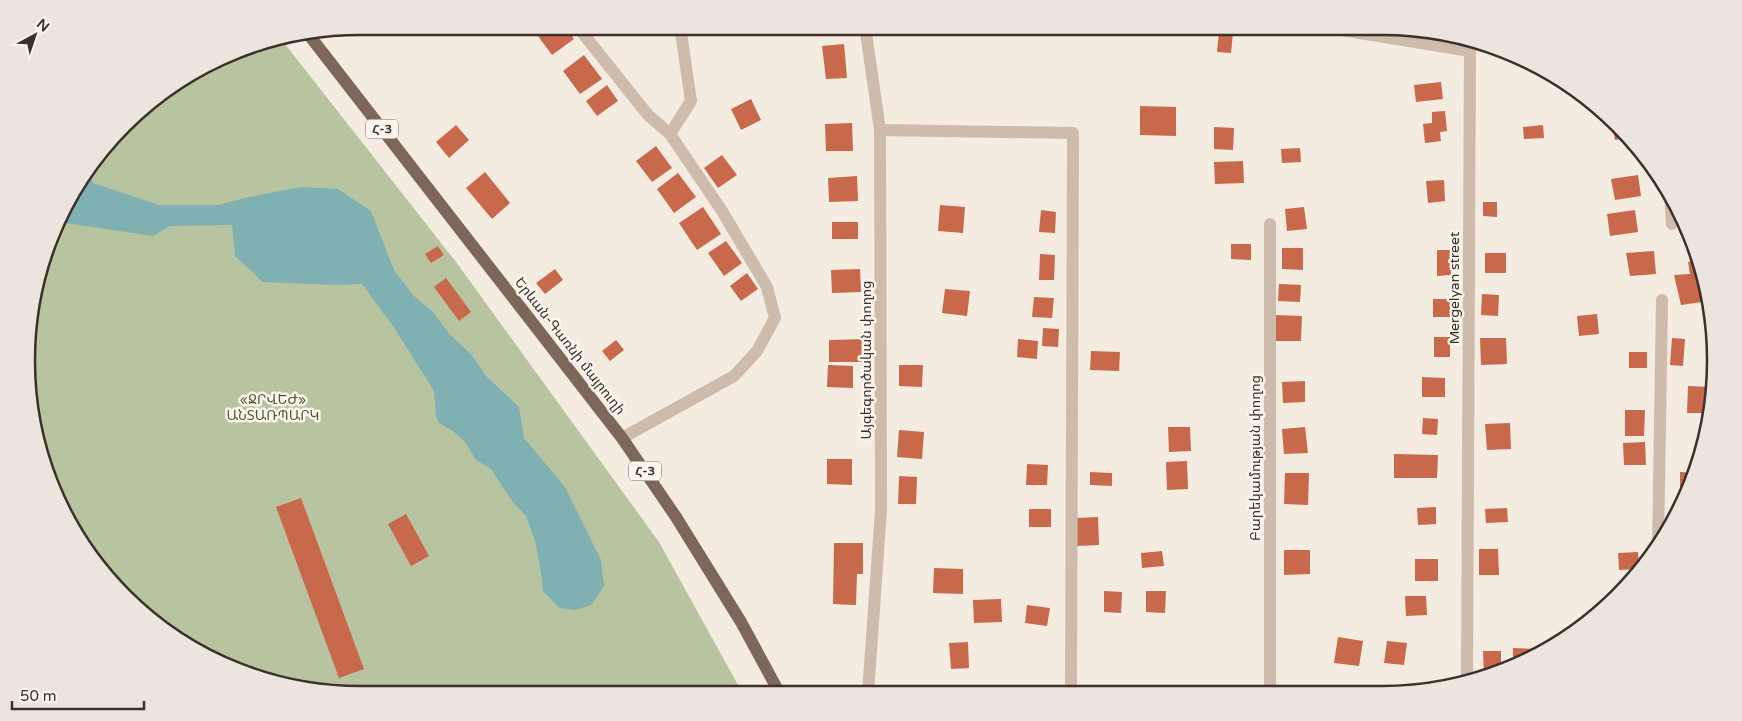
<svg xmlns="http://www.w3.org/2000/svg" width="1742" height="721" font-family="'Varela Round','Noto Sans Armenian',sans-serif">
  <rect width="100%" height="100%" fill="#f4ebe1"/>
  <polygon fill="#b8c4a0" points="281,39 456,262 659,542 743,694 361,695 253,677 157,626 82,546 52,489 33,426 29,317 44,253 71,194 140,109 194,71 253,44"/>
  <polygon fill="#7fb0b2" points="90,171 93,183 159,205 218,205 249,197 302,187 338,189 371,211 394,270 413,295 433,312 450,335 471,354 486,376 519,407 524,438 565,487 601,560 604,586 591,605 575,610 559,608 543,591 541,572 535,541 526,516 512,501 491,469 476,460 465,442 453,431 439,423 436,416 434,391 395,329 362,284 337,285 263,282 235,256 232,225 170,226 153,236 58,222 71,194"/>
  <g fill="#c8694b">
    <polygon points="552,26 565,26 574,39 552,55 538,36"/>
    <polygon points="1219,32 1233,33 1231,53 1217,52"/>
    <polygon points="844,44 847,78 826,79 822,46"/>
    <polygon points="584,55 602,79 580,94 563,71"/>
    <polygon points="1441,82 1443,99 1416,102 1414,85"/>
    <polygon points="607,85 618,101 597,116 586,101"/>
    <polygon points="751,99 761,120 741,130 731,109"/>
    <polygon points="1140,106 1176,107 1176,136 1140,135"/>
    <polygon points="1445,111 1447,131 1440,132 1441,141 1425,143 1423,124 1432,123 1432,112"/>
    <polygon points="1611,119 1616,124 1629,138 1615,140"/>
    <polygon points="852,123 853,151 826,151 825,124"/>
    <polygon points="456,125 469,140 449,158 436,142"/>
    <polygon points="1543,125 1544,138 1524,139 1523,127"/>
    <polygon points="1214,127 1234,128 1233,150 1214,149"/>
    <polygon points="656,146 672,168 652,182 636,161"/>
    <polygon points="1300,148 1301,162 1282,163 1281,149"/>
    <polygon points="722,155 737,175 718,188 704,168"/>
    <polygon points="1243,161 1244,183 1215,184 1214,162"/>
    <polygon points="485,172 510,203 492,219 466,188"/>
    <polygon points="678,173 696,197 674,213 657,189"/>
    <polygon points="1638,175 1641,196 1615,200 1611,179"/>
    <polygon points="857,176 858,201 829,202 828,178"/>
    <polygon points="1444,180 1445,201 1428,203 1426,181"/>
    <polygon points="1483,202 1497,202 1497,217 1483,216"/>
    <polygon points="940,205 965,207 963,233 938,231"/>
    <polygon points="703,207 721,234 697,250 679,223"/>
    <polygon points="1304,207 1307,229 1287,231 1285,209"/>
    <polygon points="1041,210 1056,212 1055,233 1039,232"/>
    <polygon points="1635,210 1638,232 1610,236 1607,214"/>
    <rect x="832" y="222" width="26" height="17"/>
    <polygon points="726,241 742,263 724,276 708,253"/>
    <polygon points="1231,244 1251,244 1251,260 1231,259"/>
    <polygon points="438,246 444,255 431,263 425,254"/>
    <polygon points="1282,248 1303,248 1303,270 1282,269"/>
    <polygon points="1437,250 1451,250 1451,275 1437,276"/>
    <polygon points="1654,251 1656,274 1630,276 1626,253"/>
    <rect x="1485" y="253" width="21" height="20"/>
    <polygon points="1040,254 1055,255 1054,280 1039,280"/>
    <polygon points="1699,260 1704,274 1709,301 1681,305 1674,275 1690,274 1688,262"/>
    <polygon points="555,269 563,280 545,294 536,283"/>
    <polygon points="860,269 861,292 832,293 831,270"/>
    <polygon points="747,273 758,289 741,301 730,286"/>
    <polygon points="446,278 471,312 459,321 434,287"/>
    <polygon points="1279,284 1301,285 1300,302 1278,301"/>
    <polygon points="945,289 970,291 967,316 942,313"/>
    <polygon points="1482,294 1499,295 1498,316 1481,315"/>
    <polygon points="1034,297 1054,298 1052,318 1032,317"/>
    <rect x="1433" y="299" width="17" height="18"/>
    <polygon points="1597,314 1599,334 1579,336 1577,316"/>
    <polygon points="1276,315 1302,316 1301,341 1275,341"/>
    <polygon points="1043,328 1059,329 1058,347 1042,346"/>
    <rect x="1434" y="337" width="16" height="20"/>
    <polygon points="1480,338 1506,338 1507,364 1481,365"/>
    <polygon points="1672,338 1685,339 1683,366 1670,365"/>
    <polygon points="868,339 868,362 829,362 829,340"/>
    <polygon points="1018,339 1038,341 1037,359 1017,357"/>
    <polygon points="616,340 624,350 610,361 602,351"/>
    <polygon points="1091,351 1120,352 1119,371 1090,370"/>
    <rect x="1629" y="352" width="18" height="16"/>
    <polygon points="828,365 853,366 853,388 827,387"/>
    <polygon points="899,365 923,365 922,387 899,386"/>
    <polygon points="1422,377 1445,378 1445,397 1422,397"/>
    <polygon points="1305,381 1305,402 1283,403 1282,382"/>
    <polygon points="1688,386 1712,387 1711,413 1687,413"/>
    <polygon points="1625,410 1645,410 1644,436 1625,436"/>
    <polygon points="1423,418 1438,419 1437,435 1422,434"/>
    <polygon points="1510,423 1511,449 1487,450 1485,424"/>
    <polygon points="1168,427 1190,427 1191,451 1169,452"/>
    <polygon points="1305,427 1308,453 1284,454 1282,429"/>
    <polygon points="899,430 924,432 922,459 897,457"/>
    <polygon points="1645,442 1646,465 1624,465 1623,443"/>
    <polygon points="1394,454 1438,455 1437,478 1394,478"/>
    <polygon points="827,459 852,459 852,485 827,484"/>
    <polygon points="1187,461 1188,489 1167,490 1166,462"/>
    <polygon points="1027,464 1048,465 1047,485 1026,485"/>
    <polygon points="1090,472 1112,473 1112,486 1090,485"/>
    <polygon points="1680,472 1696,473 1683,498 1680,497"/>
    <polygon points="1285,473 1309,473 1308,505 1284,504"/>
    <polygon points="899,476 917,477 916,504 898,504"/>
    <polygon points="301,498 364,669 339,678 276,507"/>
    <polygon points="1436,507 1436,524 1418,525 1417,508"/>
    <polygon points="1507,508 1508,522 1486,523 1485,509"/>
    <rect x="1029" y="509" width="22" height="18"/>
    <polygon points="406,514 429,556 411,566 388,524"/>
    <polygon points="1098,517 1099,545 1076,546 1076,518"/>
    <polygon points="834,543 863,543 863,574 857,574 856,605 833,604"/>
    <polygon points="1479,549 1498,549 1499,575 1479,575"/>
    <polygon points="1284,550 1310,550 1310,574 1284,575"/>
    <polygon points="1162,551 1164,566 1142,568 1141,553"/>
    <polygon points="1638,552 1639,569 1619,570 1618,553"/>
    <rect x="1415" y="559" width="23" height="22"/>
    <polygon points="934,568 963,569 963,594 933,593"/>
    <polygon points="1104,591 1122,592 1121,613 1104,612"/>
    <polygon points="1146,591 1166,591 1165,613 1146,612"/>
    <polygon points="1405,596 1426,596 1427,615 1406,616"/>
    <polygon points="1001,599 1002,622 974,623 973,600"/>
    <polygon points="1027,605 1050,608 1047,626 1025,623"/>
    <polygon points="1338,637 1363,641 1359,666 1334,663"/>
    <polygon points="1387,641 1407,643 1404,665 1384,663"/>
    <polygon points="968,642 969,668 951,669 949,643"/>
    <polygon points="1513,648 1536,649 1536,656 1529,660 1513,665"/>
    <polygon points="1483,651 1501,651 1501,669 1484,674"/>
    <polygon points="363,685 366,695 343,692"/>
  </g>
  <g fill="none" stroke-linecap="round" stroke-linejoin="round">
    <g stroke="#cdbbac" stroke-width="12">
      <polyline points="577,26 648,115 670,134 722,211 767,287 775,318 757,351 734,376 622,438"/>
      <polyline points="865,26 880,130 881,510 868,693"/>
      <polyline points="1317,26 1470,51 1467,679"/>
      <polyline points="880,130 1073,133 1071,693"/>
      <polyline points="670,134 691,101 680,26"/>
      <polyline points="1670,194 1672,224"/>
      <polyline points="1658,548 1662,300"/>
      <polyline points="1270,692 1270,224"/>
    </g>
    <polyline stroke="#7d675c" stroke-width="12" points="309,35 622,438 676,517 741,622 780,694"/>
  </g>
  <g text-anchor="middle" dominant-baseline="central" stroke-width="5" stroke-linejoin="round" paint-order="stroke">
    <g fill="#fbf5ee" stroke="#756b66" stroke-width="1">
      <rect x="366" y="119.5" width="32" height="19" rx="4"/>
      <rect x="629" y="461.5" width="32" height="19" rx="4"/>
    </g>
    <g font-size="12" font-weight="bold" fill="#3b302b">
      <text x="382" y="129">Հ-3</text>
      <text x="645" y="471">Հ-3</text>
    </g>
    <g font-size="14" fill="#3b302b" stroke="#fbf5ee">
      <text transform="translate(1454 288) rotate(-90)">Mergelyan street</text>
      <text transform="translate(570 346) rotate(52)">Երևան-Գառնի մայրուղի</text>
      <text transform="translate(866 360) rotate(-90)">Այգեգործական փողոց</text>
      <text transform="translate(1255 458) rotate(-90)">Բարեկամության փողոց</text>
    </g>
    <g font-size="14" fill="#4a5a2e" stroke="#fbf5ee">
      <text x="273" y="399">«ՋՐՎԵԺ»<tspan x="273" dy="16">ԱՆՏԱՌՊԱՐԿ</tspan></text>
    </g>
  </g>
  <path d="M0 0H1742V721H0ZM360 35H1382A325 325 0 0 1 1707 360V361A325 325 0 0 1 1382 686H360A325 325 0 0 1 35 361V360A325 325 0 0 1 360 35Z" fill="#ece5de" fill-rule="evenodd"/>
  <path fill="none" stroke="#3b302b" stroke-width="2.5" d="M360 35H1382A325 325 0 0 1 1707 360V361A325 325 0 0 1 1382 686H360A325 325 0 0 1 35 361V360A325 325 0 0 1 360 35Z"/>
  <g transform="translate(35 35) rotate(40)" stroke="#fbf5ee" stroke-width="4" paint-order="stroke">
  <path d="M0-4L9 19L0 12L-9 19Z" fill="#3b302b"/>
  <text y="-8" font-size="14" font-weight="bold" text-anchor="middle" fill="#3b302b">N</text>
  </g>
  <path d="M12 701v8h132v-8" fill="none" stroke="#3b302b" stroke-width="2.5"/>
  <text x="20" y="701" font-size="15" fill="#3b302b" stroke="#fbf5ee" stroke-width="4" paint-order="stroke">50 m</text>
</svg>
